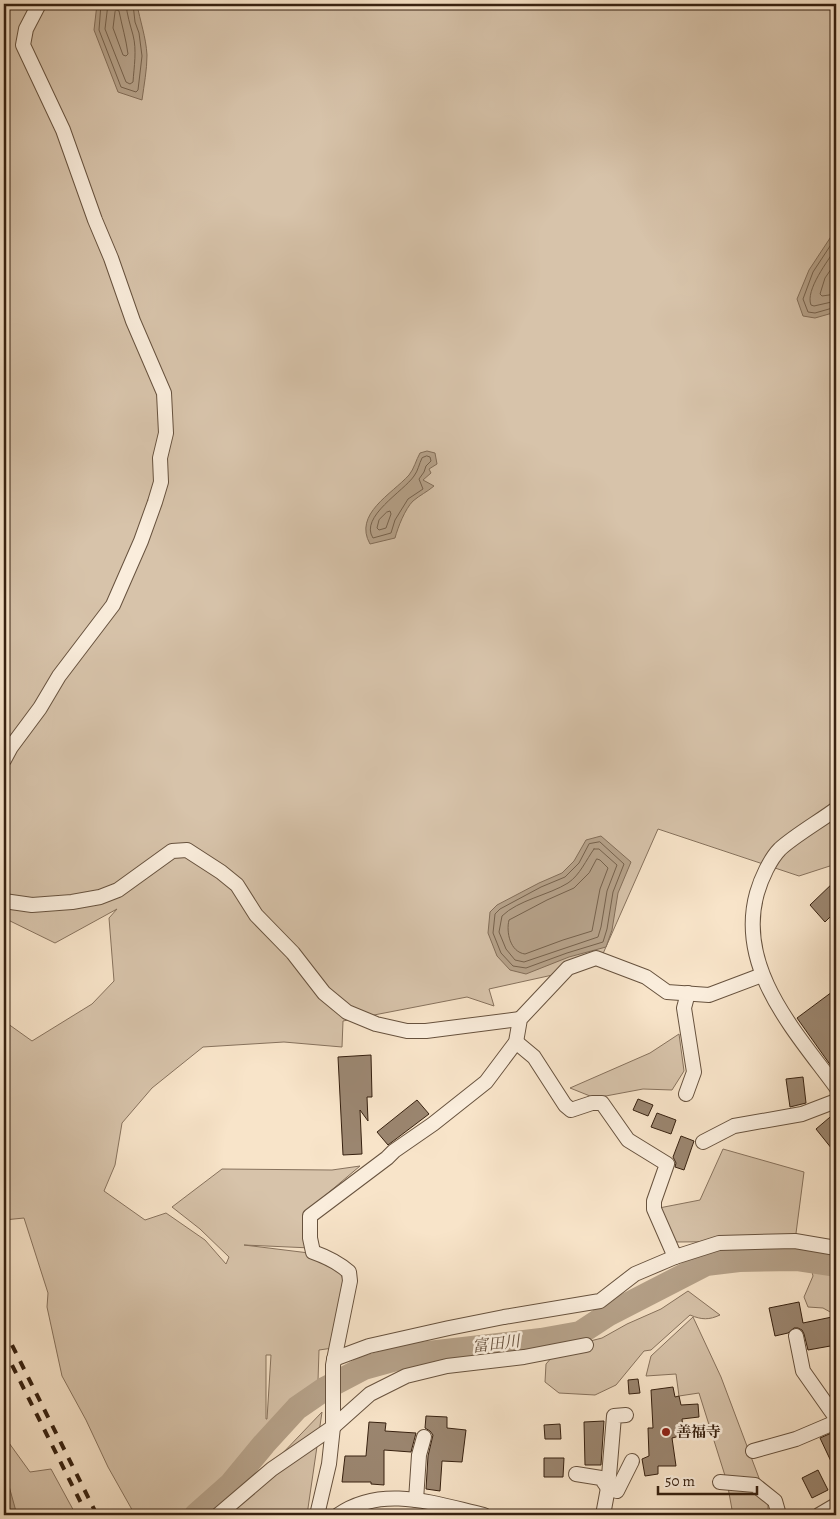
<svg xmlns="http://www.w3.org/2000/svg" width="840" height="1519" font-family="Alegreya,'Noto Serif JP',serif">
  <rect width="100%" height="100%" fill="#f8e4c9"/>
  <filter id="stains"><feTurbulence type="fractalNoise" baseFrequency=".004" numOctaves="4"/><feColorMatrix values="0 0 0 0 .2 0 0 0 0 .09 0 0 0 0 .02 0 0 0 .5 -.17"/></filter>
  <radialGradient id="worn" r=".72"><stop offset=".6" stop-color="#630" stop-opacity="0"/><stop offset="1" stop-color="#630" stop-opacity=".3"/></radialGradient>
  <g fill="#d7c3aa" stroke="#87725d" fill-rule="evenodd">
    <path d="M4 4H836V864L799 876 658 829 598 965 489 989 494 1006 467 997 343 1021 342 1047 284 1042 203 1047 152 1088 122 1123 115 1165 104 1191 145 1220 166 1213 205 1240 226 1264 229 1257 200 1229 172 1207 222 1169 332 1170 360 1166 315 1204 311 1248 244 1245 309 1253 336 1262 345 1284 333 1348 319 1350 318 1381 266 1431 252 1458 217 1488 196 1515H135L108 1467 86 1420 62 1376 47 1307 48 1293 24 1218 4 1220V1021L32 1041 92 1004 114 981 109 918 117 909 55 943 4 918ZM266 1355H271L267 1419H266Z"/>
    <polygon points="679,1034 684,1071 672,1090 643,1089 595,1098 570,1088 650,1053"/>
    <polygon points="723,1149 804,1172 795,1241 675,1242 659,1208 700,1200"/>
    <polygon points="811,1268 836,1272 836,1314 832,1313 823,1308 808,1307 804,1297 813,1276"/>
    <path d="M688 1291 720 1315C709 1320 702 1320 690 1315L651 1350 644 1351 616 1385 595 1395 559 1393 545 1382 546 1364 559 1349 602 1338 627 1324 661 1309Z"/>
    <polygon points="693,1317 721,1377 768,1502 768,1515 733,1515 727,1482 699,1393 679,1396 676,1374 646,1376 651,1356"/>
    <polygon points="322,1412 307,1515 219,1515 235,1503"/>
    <polygon points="4,1436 30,1472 51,1469 76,1515 4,1515"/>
  </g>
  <g fill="#b6a28a" stroke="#836e59">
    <path d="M97 4H137C140 21 146 37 147 55 147 70 144 85 142 100L118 92 94 30Z"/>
    <polygon points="836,229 836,312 815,318 803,316 797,299 809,270"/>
    <path d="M427 451 435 453 437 464 429 469 431 473 423 480 434 486C427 492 420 495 413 501 405 509 398 527 395 538L370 544C353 514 392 494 409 475 414 469 416 460 420 453Z"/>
    <polygon points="601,836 631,862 618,893 612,930 606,947 569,957 526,974 510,970 497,956 488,933 490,912 497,905 539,883 562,873 574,861 586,840"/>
    <polygon points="4,1468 17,1515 4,1515"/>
  </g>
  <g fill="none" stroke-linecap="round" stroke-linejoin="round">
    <g stroke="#76624d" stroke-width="1">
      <polyline points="101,4 99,30 121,87 136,92 138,90 142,56 139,33 135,22 133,4"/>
      <path d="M108 4 105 29 126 82 130 84 133 82C134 67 137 50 133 35 130 24 127 15 126 4"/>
      <path d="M117 10 119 11C122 26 126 39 128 54L126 56 123 55 113 28 115 12Z"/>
      <polyline points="836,237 813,272 803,299 808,312 815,313 836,307"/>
      <path d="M836 248C828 261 805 290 811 305L814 306 836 301"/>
      <polyline points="836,262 825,278 820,294 822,296 836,294"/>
      <path d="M427 456 430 457 431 461 426 466 424 472 419 479 423 489 408 499 395 520 391 533 373 538C359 517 404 491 414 476 418 471 419 464 422 458Z"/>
      <polygon points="387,512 390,511 391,514 386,528 379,530 377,528 379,520"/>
      <polygon points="600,842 624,864 613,892 607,929 603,942 567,953 526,968 513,966 501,953 493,933 495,914 500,909 541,887 565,877 579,863 589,844"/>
      <path d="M594 849H599L617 865 607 891 601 927 598 937 524 962 515 960 506 949 499 932 502 916C518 900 549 895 568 883 580 875 586 860 594 849Z"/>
      <path d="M597 859 600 860 608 868 600 889 592 931 563 940 525 954C510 952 506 932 509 920L547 900 574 888 589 873Z"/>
    </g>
    <polyline stroke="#b6a28a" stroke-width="24" points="196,1515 231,1484 264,1444 297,1408 326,1388 364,1368 411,1355 541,1340 580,1333 609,1314 706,1264 739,1260 796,1259 836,1265"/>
  </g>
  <g fill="#9b8670" stroke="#372110">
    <polygon points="836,880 836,896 832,900 836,911 825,922 810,905"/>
    <polygon points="836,989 836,1073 797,1018"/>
    <polygon points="371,1055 372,1097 367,1097 368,1121 360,1110 362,1154 343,1155 338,1057"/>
    <polygon points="803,1077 806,1103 790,1107 786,1079"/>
    <polygon points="638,1099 653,1105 648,1116 633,1110"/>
    <polygon points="417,1100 429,1114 388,1145 377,1132"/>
    <polygon points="836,1112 836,1154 816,1129"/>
    <polygon points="657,1113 676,1120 671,1134 651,1127"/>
    <polygon points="681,1136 694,1141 684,1170 675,1167 676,1163 673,1157"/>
    <polygon points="799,1302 803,1323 832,1317 836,1345 808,1350 804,1334 802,1330 798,1328 794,1328 788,1333 775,1336 769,1308"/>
    <polygon points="638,1379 640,1393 629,1394 628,1380"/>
    <polygon points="673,1387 675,1397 679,1396 681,1405 698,1404 699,1417 682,1419 684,1435 672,1438 676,1466 658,1466 658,1474 645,1476 642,1459 649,1456 648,1428 653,1428 651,1390"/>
    <polygon points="426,1416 447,1417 447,1428 466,1430 462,1462 442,1461 440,1491 426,1489 428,1456 433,1435 430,1431 425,1428"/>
    <polygon points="604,1421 601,1465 585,1465 584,1422"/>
    <polygon points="369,1422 386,1423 385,1431 416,1433 411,1452 384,1450 384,1485 371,1484 371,1482 342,1482 345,1456 366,1456"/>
    <polygon points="560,1424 561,1439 545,1439 544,1425"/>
    <polygon points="836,1431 836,1472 820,1438"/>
    <polygon points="544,1458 564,1458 563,1477 544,1477"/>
    <polygon points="818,1470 828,1490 812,1498 802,1478"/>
  </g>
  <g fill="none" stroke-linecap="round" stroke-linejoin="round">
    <defs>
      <g id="minor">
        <polyline points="4,760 11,747 40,708 59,676 113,605 141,541 155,502 161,482 160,458 166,433 164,393 133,321 111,258 95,220 63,130 23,45 26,29 39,4"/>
        <path d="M836 809C820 821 794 836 780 849 770 859 761 879 757 893 736 968 795 1031 836 1087"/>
        <polyline points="4,901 32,905 72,902 100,897 118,890 172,851 187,850 221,872 237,885 256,915 293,953 324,993 347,1012 376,1024 407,1031 426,1031 520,1019"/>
        <polyline points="516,1042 534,1057 565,1105 571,1110 592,1103 602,1103 628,1140 667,1164 654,1201 654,1209 675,1257 719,1243 795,1241 836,1248"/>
        <polyline points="686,1094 694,1072 684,1008 688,993"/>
        <polyline points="703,1142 734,1126 802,1114 836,1101"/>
        <polyline points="796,1336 803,1371 836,1418"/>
        <polyline points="334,1359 369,1346 449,1328 504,1317 600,1301 635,1274 675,1257"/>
        <polyline points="753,1451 796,1439 836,1422"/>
        <polyline points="576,1474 601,1478 608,1488 617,1491 632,1461"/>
        <polyline points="720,1482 755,1485 775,1501 779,1515"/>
        <polyline points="416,1500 419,1455 424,1437"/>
        <polyline points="218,1515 272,1469 333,1427 370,1394 406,1376 447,1366 524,1357 586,1345"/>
        <path d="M317 1515 329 1464 333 1427V1365L350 1281 349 1272C338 1262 327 1257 313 1252L310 1238V1216L387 1158 394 1151 433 1124 486 1082 516 1042 520 1019 568 968 596 958 646 977 667 992 709 995 762 975"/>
        <path d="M338 1515C383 1484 435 1504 484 1515"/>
        <polyline points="603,1515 608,1488 614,1416 626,1415"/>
        <polyline points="819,1515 836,1505"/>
      </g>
    </defs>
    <use href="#minor" stroke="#67523e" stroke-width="16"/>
    <use href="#minor" stroke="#faeddc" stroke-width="14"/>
    <g stroke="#372110" stroke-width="4" stroke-dasharray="9 9" stroke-linecap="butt">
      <polyline points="4,1329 97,1515"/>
      <polyline points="4,1349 87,1515"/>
    </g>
  </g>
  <circle fill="#8f2418" stroke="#faeddc" stroke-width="2" cx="666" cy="1432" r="5"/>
  <g text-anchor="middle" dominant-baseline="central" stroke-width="5" stroke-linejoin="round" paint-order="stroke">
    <g font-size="15" font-weight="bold" fill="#372110" stroke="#faeddc" text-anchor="start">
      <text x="676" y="1432">善福寺</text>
    </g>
    <g font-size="16" font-style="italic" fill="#634e3b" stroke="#faeddc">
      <text transform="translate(496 1344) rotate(-7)">富田川</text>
    </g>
  </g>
  <rect width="840" height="1519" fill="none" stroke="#f8e4c9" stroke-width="20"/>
  <rect x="5" y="5" width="830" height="1509" fill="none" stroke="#372110" stroke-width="2.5"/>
  <rect x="10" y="10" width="820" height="1499" fill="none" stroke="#372110"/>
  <path d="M658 1486v8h99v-8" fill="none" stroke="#372110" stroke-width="2.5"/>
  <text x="665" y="1486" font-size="15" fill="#372110" stroke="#faeddc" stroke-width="4" paint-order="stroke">50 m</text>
  <rect width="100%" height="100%" filter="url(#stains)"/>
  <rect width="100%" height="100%" fill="url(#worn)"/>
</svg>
